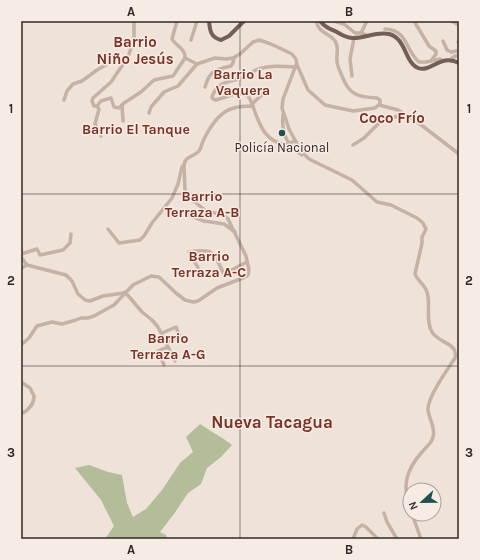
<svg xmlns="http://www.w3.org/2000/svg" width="480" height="560" font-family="Karla,sans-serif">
  <rect width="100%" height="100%" fill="#efe2d8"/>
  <path fill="#b4bd9a" d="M200 424C210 431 222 437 232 445L221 457 207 468 201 484 188 493 174 514 160 532 166 535 167 539H105L114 526 101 500 75 468 89 465 108 472 122 475 127 503 133 517 146 509 162 490 180 463 193 452 186 437Z"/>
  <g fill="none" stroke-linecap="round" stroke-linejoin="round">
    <g stroke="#c6b1a5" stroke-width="3.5">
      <polyline points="134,21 134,39 128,57 111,82 93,98 92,101 94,106 97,106 101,101 111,98 114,107 119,108 124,103 141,92 154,80 173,76 185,58"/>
      <path d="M177 21 172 39C176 46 186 49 185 58"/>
      <path d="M316 21C319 35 332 33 336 43 339 48 336 55 337 61 337 66 340 71 342 76 349 95 358 97 377 98L380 100V104L375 108 353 111 325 105 308 90 298 67 296 65 283 99 282 108 289 129 301 151 309 159 352 180 377 202 391 205 417 218 423 223 426 229 422 237V243L415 274C417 280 425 285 427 292 431 305 425 320 432 332 438 343 459 343 455 358 448 369 427 397 428 410 429 419 436 428 433 437 432 443 426 447 422 452 406 470 402 485 410 509"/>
      <polyline points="334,21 344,24 355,33 362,33 368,36"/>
      <polyline points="414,21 429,46 436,51 436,54 431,61"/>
      <polyline points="451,21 459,25"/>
      <path d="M385 29C408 30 405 50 419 62H426L440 59 443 61"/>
      <polyline points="361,33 367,21"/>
      <polyline points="191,40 197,21"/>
      <polyline points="443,41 447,50 451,52 456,51 459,52"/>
      <polyline points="458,42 459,43"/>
      <polyline points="185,58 197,64 215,58 227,59 233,58 240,54 253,42 259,40 271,44 292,54 296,59 297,65"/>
      <polyline points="451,59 455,56 459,56"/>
      <polyline points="352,76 350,59 354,38"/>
      <path d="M205 87C210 70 215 70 231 66L233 63 234 58"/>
      <polyline points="64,100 67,91 73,84 82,81 97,70 114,60 119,58 125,61"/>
      <polyline points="252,104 267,90"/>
      <polyline points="122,105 123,121"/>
      <polyline points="379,105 398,110 416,121 459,154"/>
      <polyline points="97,106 99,109 95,124 101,136"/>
      <polyline points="149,113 151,107 164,92 178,86 197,64"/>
      <path d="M283 115C281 132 287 147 302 155"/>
      <path d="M294 141 286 145C261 141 258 118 250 99L247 95 238 93 216 100 213 99 212 97C217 82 230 81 243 78 248 76 251 72 256 70 268 65 282 66 294 67"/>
      <polyline points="353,145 364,138 380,122 404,114"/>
      <polyline points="186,214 204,221 224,224 235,232"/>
      <polyline points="108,229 119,243 140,240 144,236 152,223 172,198 178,184 182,167 184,165"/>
      <polyline points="21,249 21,257 27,265 66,275 72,281 78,294 85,300 90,301 103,296 124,293"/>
      <polyline points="21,254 37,249 40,255 63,250 70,243 71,234"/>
      <polyline points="21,268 27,265"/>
      <path d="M201 273 189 252C215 248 213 252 224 274L247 262"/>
      <polyline points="125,292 142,312 152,320 158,327 175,361"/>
      <polyline points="162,333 176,327 180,337 166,343"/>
      <path d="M21 345 29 338 37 326 52 322 62 324 76 320 81 318H88L94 316 114 305 133 285 151 276 159 277 176 293 185 300 193 302 198 301 217 288 243 278 248 275 249 270 246 256 228 219 224 215 206 211 190 198 185 190 184 165C185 156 194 157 199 151 202 147 202 142 204 139 210 127 220 111 234 108 240 106 246 106 253 106"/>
      <polyline points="164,365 158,351 168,347"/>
      <path d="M21 382 30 388 34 396C34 405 29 410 21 414"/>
      <polyline points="384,513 387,522 397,539"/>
      <polyline points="412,514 421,539"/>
      <polyline points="353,539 357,529 362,525 366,527 378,539"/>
    </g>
    <g stroke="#735e58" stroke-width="4">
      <path d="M209 21C210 30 210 37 221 40L229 36 244 21"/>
      <path d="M320 21C324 26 329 29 335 31 340 34 346 38 352 38 364 39 376 31 389 34 406 38 405 63 418 68 431 73 441 53 459 63"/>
    </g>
  </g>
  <path fill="none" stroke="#322926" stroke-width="1" stroke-opacity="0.55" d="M240 21V539M21 194H459M21 366H459"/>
  <circle fill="#1f514f" stroke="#f7ece4" stroke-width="1.5" cx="282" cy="133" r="4"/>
  <g text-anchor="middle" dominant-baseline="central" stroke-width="3" stroke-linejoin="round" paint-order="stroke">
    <g font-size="13" fill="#322926" stroke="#f7ece4">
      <text x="282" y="147">Policía Nacional</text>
    </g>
    <g font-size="14" font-weight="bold" fill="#7c3125" stroke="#f7ece4">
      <text x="243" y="74">Barrio La<tspan x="243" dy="16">Vaquera</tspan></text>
      <text x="136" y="129">Barrio El Tanque</text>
      <text x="202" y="196">Barrio<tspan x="202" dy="16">Terraza A-B</tspan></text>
      <text x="209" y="256">Barrio<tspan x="209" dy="16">Terraza A-C</tspan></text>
      <text x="168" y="338">Barrio<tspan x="168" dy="16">Terraza A-G</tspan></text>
    </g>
    <g font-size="15" font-weight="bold" fill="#7c3125" stroke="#f7ece4">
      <text x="135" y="42">Barrio<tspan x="135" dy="17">Niño Jesús</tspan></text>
      <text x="392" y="118">Coco Frío</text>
    </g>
    <g font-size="17" font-weight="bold" fill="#7c3125" stroke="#f7ece4">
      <text x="272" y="422">Nueva Tacagua</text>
    </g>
  </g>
  <rect width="480" height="560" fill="none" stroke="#f7ece4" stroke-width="44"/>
  <g transform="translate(422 502) rotate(248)"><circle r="19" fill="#f7ece4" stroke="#a89e98"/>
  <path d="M0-3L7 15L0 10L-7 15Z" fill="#1f514f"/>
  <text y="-6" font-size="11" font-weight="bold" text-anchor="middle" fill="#322926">N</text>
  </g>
  <rect x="22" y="22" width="436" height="516" fill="none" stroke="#322926" stroke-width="1.5"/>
  <g font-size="13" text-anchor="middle" font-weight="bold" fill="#322926">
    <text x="131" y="16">A</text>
    <text x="349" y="16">B</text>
    <text x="11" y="113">1</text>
    <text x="469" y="113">1</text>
    <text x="11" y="285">2</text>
    <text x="469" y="285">2</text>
    <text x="11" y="457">3</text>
    <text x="469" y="457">3</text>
    <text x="131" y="554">A</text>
    <text x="349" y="554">B</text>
  </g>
</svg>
